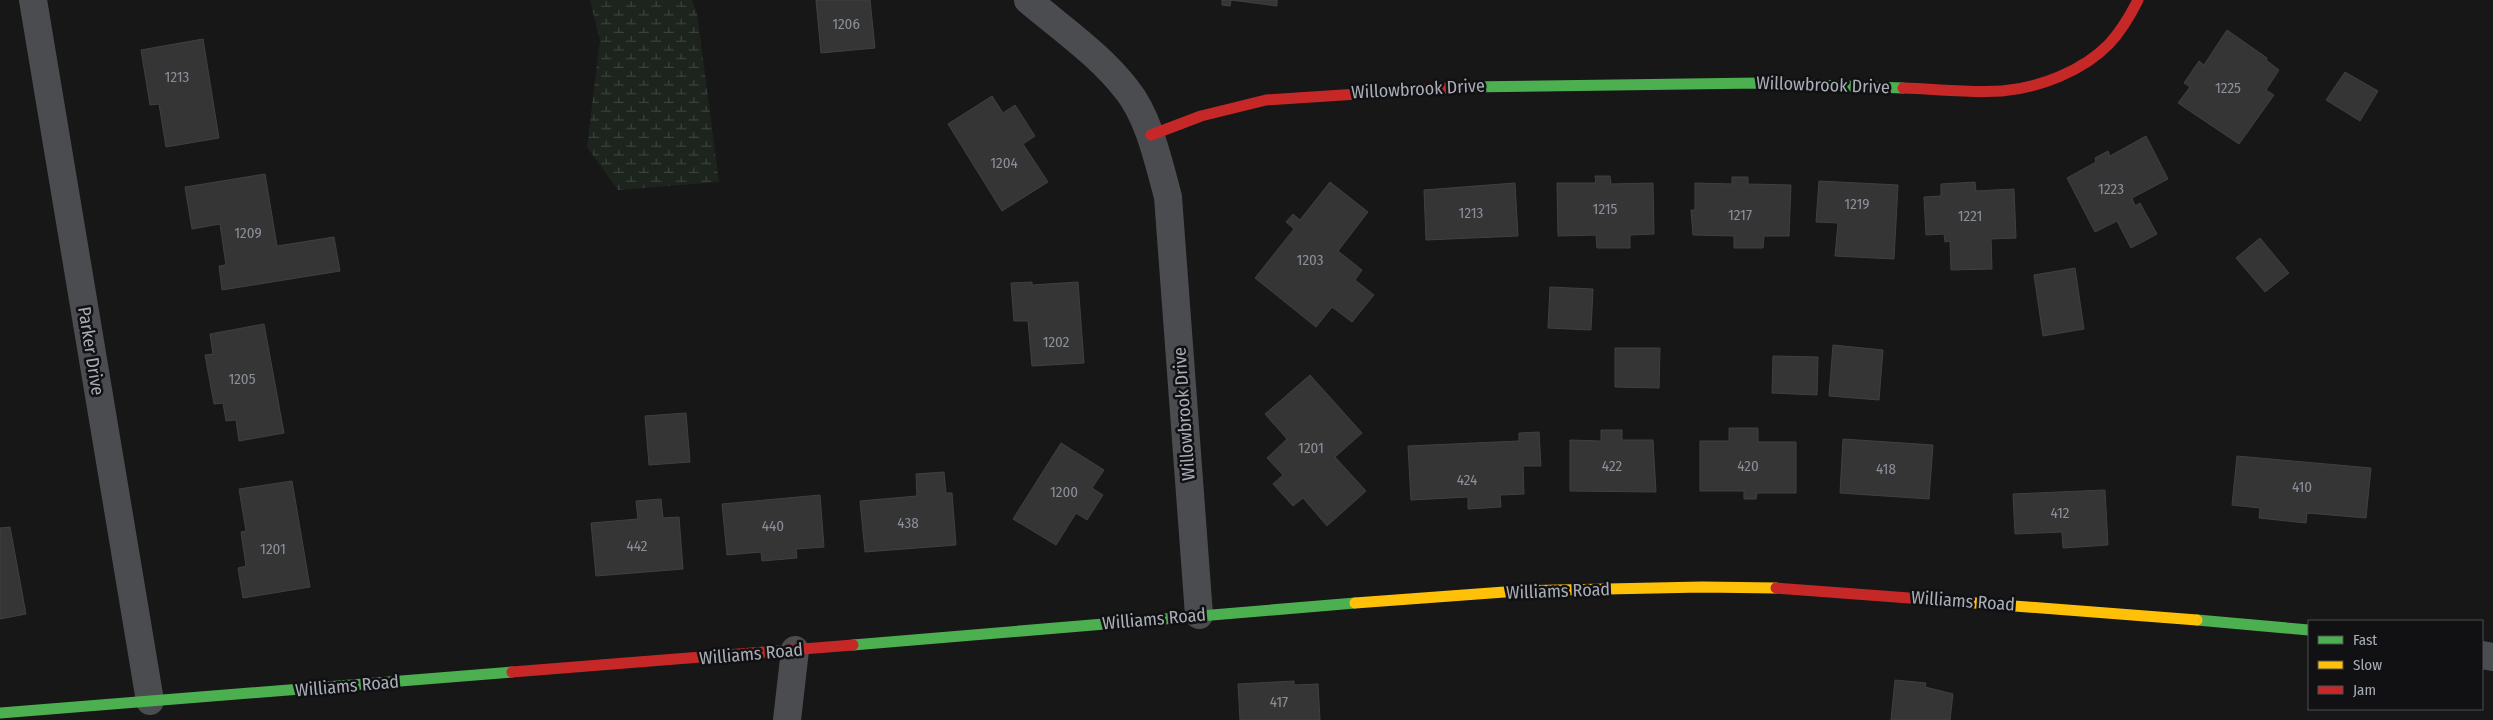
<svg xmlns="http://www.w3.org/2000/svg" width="2493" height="720" font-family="'Fira Sans Condensed',sans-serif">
  <defs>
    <pattern id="wetland-marsh" width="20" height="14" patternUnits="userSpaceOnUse" patternTransform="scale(1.25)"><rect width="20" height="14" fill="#1d241e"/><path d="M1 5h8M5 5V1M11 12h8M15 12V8" fill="none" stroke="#3b413d"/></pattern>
  </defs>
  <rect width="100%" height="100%" fill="#171717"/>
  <polygon fill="url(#wetland-marsh)" points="590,0 692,0 697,13 719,182 618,190 587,147 600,40"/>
  <g fill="#353536" stroke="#3f4043">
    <polygon points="816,0 870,0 875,48 821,53"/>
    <polygon points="1222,0 1277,0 1277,6 1231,0 1230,6 1222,5"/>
    <polygon points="2227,30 2267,58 2266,60 2279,70 2266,90 2274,95 2239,144 2178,103 2190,87 2184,83 2199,61 2204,65"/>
    <polygon points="203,39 219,138 166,147 159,104 150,105 141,50"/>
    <polygon points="2345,72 2378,91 2360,121 2326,100"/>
    <polygon points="992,96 1003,113 1015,105 1035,136 1023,144 1048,182 1002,211 948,124"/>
    <polygon points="2146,136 2168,179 2132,198 2135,206 2140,203 2157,234 2131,248 2117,221 2095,232 2067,178 2096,162 2095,158 2108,151 2110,156"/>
    <polygon points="265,174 277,246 334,237 340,271 222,290 219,266 226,265 220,224 192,229 185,187"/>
    <polygon points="1595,176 1610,176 1611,184 1653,183 1654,234 1630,235 1630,248 1597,248 1596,235 1558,236 1557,183 1596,183"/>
    <polygon points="1732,177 1748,177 1748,184 1791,185 1789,236 1764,236 1763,248 1734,248 1734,236 1693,235 1691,210 1695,210 1695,183 1732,184"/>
    <polygon points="1819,181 1898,185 1894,259 1835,256 1838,223 1816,222"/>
    <polygon points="1330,182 1368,212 1338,251 1362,270 1355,280 1374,295 1352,322 1332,307 1316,327 1255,278 1294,229 1286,222 1293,214 1300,220"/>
    <polygon points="1975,182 1976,191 2014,189 2016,238 1991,239 1992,269 1951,270 1950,241 1945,242 1944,234 1926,235 1924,197 1941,196 1941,184"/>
    <polygon points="1515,183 1518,236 1426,240 1424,190"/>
    <polygon points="2260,238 2289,273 2265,292 2236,258"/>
    <polygon points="2075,268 2084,329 2043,336 2034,275"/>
    <polygon points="1032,282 1032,285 1078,282 1084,363 1032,366 1028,321 1014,321 1011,283"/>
    <polygon points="1550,287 1593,289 1591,330 1548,328"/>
    <polygon points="264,324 284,433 239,441 236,420 226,421 223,403 214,404 205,355 213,354 210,334"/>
    <polygon points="1833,345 1883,350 1879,400 1829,396"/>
    <polygon points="1615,348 1660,348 1659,388 1615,387"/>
    <polygon points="1773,356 1818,357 1817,395 1772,393"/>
    <polygon points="1310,375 1362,433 1335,457 1366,491 1327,526 1303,498 1293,506 1273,484 1283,475 1267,458 1287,439 1265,414"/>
    <polygon points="686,413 690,462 649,465 645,416"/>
    <polygon points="1729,428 1758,428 1758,442 1796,442 1796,493 1757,493 1756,499 1744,499 1744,491 1700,491 1700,441 1729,441"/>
    <polygon points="1601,430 1622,430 1622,440 1653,440 1656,492 1570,491 1570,440 1601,441"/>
    <polygon points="1539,432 1541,466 1523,466 1524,494 1500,495 1501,507 1468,509 1468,497 1411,500 1408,446 1519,441 1519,433"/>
    <polygon points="1843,439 1933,445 1929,499 1840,493"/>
    <polygon points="1061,443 1104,470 1092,488 1103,495 1087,520 1076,513 1056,545 1013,519"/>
    <polygon points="2237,456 2371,468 2366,518 2307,513 2306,523 2259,518 2260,508 2232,505"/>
    <polygon points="944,472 946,493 952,493 956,545 865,552 860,501 917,496 916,474"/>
    <polygon points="292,481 310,587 243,598 238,568 246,566 241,532 246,531 239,489"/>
    <polygon points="2105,490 2108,545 2063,548 2062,532 2015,534 2013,494"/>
    <polygon points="820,495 824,547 796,549 797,558 762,561 761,552 727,555 722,504"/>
    <polygon points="661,499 663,518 679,517 683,569 596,576 591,523 638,519 636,501"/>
    <polygon points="10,527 26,614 0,619 0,528"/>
    <polygon points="1895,680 1926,683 1925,687 1953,694 1950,720 1891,720"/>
    <polygon points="1294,681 1294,685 1318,684 1320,720 1240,720 1238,684"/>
  </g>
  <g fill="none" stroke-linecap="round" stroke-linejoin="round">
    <g stroke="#4b4c50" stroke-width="28">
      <polyline points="33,0 150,701"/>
      <path d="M1028 0C1061 28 1100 55 1127 90 1149 117 1159 164 1168 197L1199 615"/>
      <polyline points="2482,655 2493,657"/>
      <polyline points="787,720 795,650"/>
    </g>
    <g stroke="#4caf50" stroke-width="11">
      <polyline points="1465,87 1759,83 1903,88"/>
      <polyline points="2197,620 2309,630"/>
      <polyline points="853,645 1355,603"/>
      <polyline points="0,713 512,672"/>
    </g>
    <g stroke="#ffc107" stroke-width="11">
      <polyline points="1936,600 2197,620"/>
      <polyline points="1355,603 1518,591 1702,587 1776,588"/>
    </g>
    <g stroke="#c62828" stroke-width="11">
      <path d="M1903 88C1936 89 1970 93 2002 91 2039 88 2083 71 2109 44 2121 31 2130 16 2138 0"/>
      <polyline points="1151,135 1201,116 1266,100 1465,87"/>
      <polyline points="1776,588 1936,600"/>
      <polyline points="512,672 853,645"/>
    </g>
  </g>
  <g text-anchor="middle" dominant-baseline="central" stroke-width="5" stroke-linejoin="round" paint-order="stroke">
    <g font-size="15" fill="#8b8f98">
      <text x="846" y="24">1206</text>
      <text x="177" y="77">1213</text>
      <text x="2228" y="88">1225</text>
      <text x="1004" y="163">1204</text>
      <text x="2111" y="189">1223</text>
      <text x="1857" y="204">1219</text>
      <text x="1605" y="209">1215</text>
      <text x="1471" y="213">1213</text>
      <text x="1740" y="215">1217</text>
      <text x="1970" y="216">1221</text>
      <text x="248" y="233">1209</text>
      <text x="1310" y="260">1203</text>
      <text x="1056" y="342">1202</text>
      <text x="242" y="379">1205</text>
      <text x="1311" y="448">1201</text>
      <text x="1612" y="466">422</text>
      <text x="1748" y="466">420</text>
      <text x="1886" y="469">418</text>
      <text x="1467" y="480">424</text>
      <text x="2302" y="487">410</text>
      <text x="1064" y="492">1200</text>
      <text x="2060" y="513">412</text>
      <text x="908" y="523">438</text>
      <text x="773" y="526">440</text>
      <text x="637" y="546">442</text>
      <text x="273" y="549">1201</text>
      <text x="1279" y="702">417</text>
    </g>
    <g font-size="18" fill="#a8adb8" stroke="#111113">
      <text transform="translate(1823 85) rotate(2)">Willowbrook Drive</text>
      <text transform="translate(1418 89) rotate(-3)">Willowbrook Drive</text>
      <text transform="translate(91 351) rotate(81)">Parker Drive</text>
      <text transform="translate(1184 414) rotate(-94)">Willowbrook Drive</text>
      <text transform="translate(1558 591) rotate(-2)">Williams Road</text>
      <text transform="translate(1963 601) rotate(4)">Williams Road</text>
      <text transform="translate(1154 619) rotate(-5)">Williams Road</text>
      <text transform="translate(751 654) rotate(-5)">Williams Road</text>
      <text transform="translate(347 686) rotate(-5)">Williams Road</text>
    </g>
  </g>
  <rect x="2308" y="620" width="175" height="90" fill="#111113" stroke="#4d4f55"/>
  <rect x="2318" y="636" width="25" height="8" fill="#4caf50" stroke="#4d4f55"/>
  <text x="2353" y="645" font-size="15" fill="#a8adb8">Fast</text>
  <rect x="2318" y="661" width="25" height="8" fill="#ffc107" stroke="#4d4f55"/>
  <text x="2353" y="670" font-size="15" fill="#a8adb8">Slow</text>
  <rect x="2318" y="686" width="25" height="8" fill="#c62828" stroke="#4d4f55"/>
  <text x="2353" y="695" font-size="15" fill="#a8adb8">Jam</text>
</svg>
